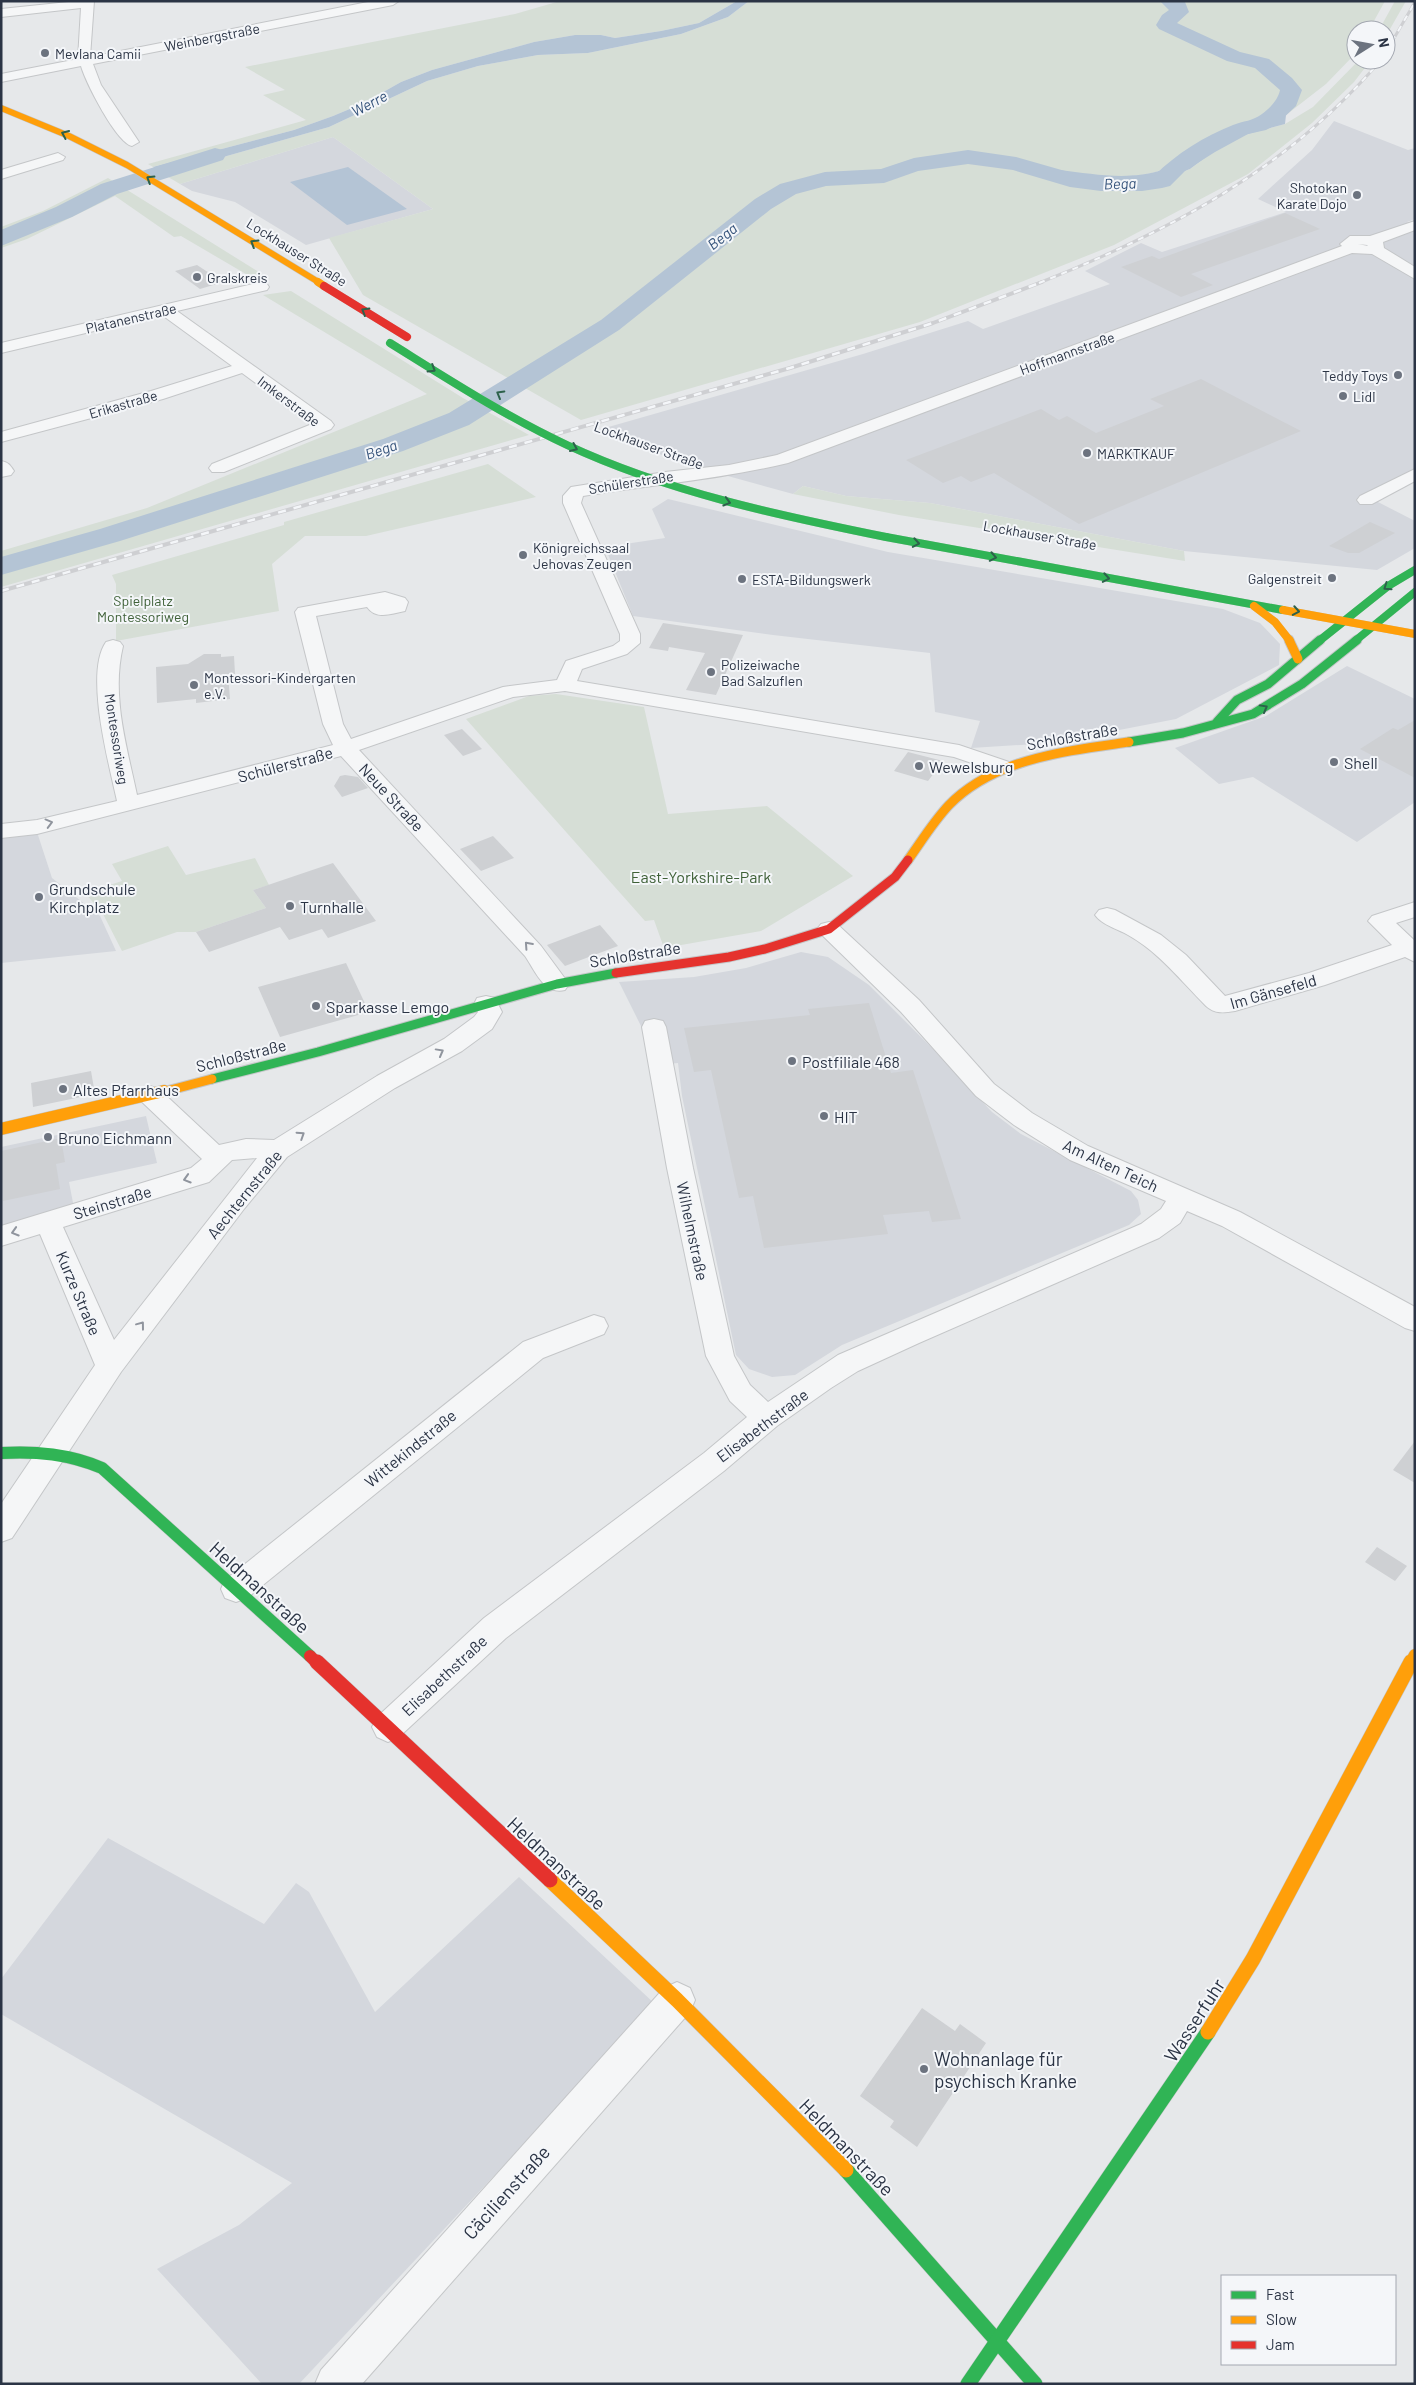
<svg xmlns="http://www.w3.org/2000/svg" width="1416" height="2385" font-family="Barlow,sans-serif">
  <rect width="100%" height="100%" fill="#e6e8ea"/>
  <g fill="#d4d7dd">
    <polygon points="1334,121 1408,150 1415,148 1415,219 1407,222 1415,225 1415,481 1376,501 1415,521 1415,548 1377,570 1184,551 930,503 846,496 803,486 793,494 688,465 598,430 863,354 968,321 983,329 1110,284 1085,271 1141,243 1162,252 1286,212 1258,199 1312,150"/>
    <polygon points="333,137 433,209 306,245 235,202 192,191 180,184"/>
    <polygon points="668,499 888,552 1223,609 1260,623 1280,644 1279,665 1176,719 1052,743 971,748 980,721 935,712 930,653 773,635 633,616 605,547 665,538 652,509"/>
    <polygon points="1347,666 1415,699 1415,802 1357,842 1253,777 1219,784 1175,748 1266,716"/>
    <polygon points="37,832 52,878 100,916 116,951 1,963 1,836"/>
    <polygon points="801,952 828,957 869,985 929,1045 992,1112 1021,1134 1131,1191 1138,1200 1141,1214 1129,1225 842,1345 795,1375 772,1377 749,1369 736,1355 682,1096 678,1063 649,1066 642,1028 619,982 694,977 746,968"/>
    <polygon points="146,1116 157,1163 69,1182 74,1208 1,1228 1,1147"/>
    <polygon points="108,1838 264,1924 296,1883 309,1892 375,2012 519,1877 655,2004 299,2384 262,2384 157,2269 239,2225 292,2183 1,2014 1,1979"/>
  </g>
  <g fill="#d6ded6">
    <polygon points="560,1 737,1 699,23 661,31 615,38 601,35 575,35 534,42 432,70 401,82 364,103 333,116 294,130 153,167 148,164 306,120 263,95 285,90 245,67 515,14"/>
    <path d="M749 1H1385L1369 30H1356V53L1326 84 1286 115 1272 120 1234 127 1162 170C1127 182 1087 174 1052 173L1104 182 1140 181 1164 178 1190 169 1230 139 1285 124 1313 107 1359 60H1371L1354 82 1312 123 1248 174 1114 245 920 322 581 420 363 295 329 238 433 209 333 137 180 184 163 174 329 127 427 81 478 66 538 55 588 53 681 34 728 17Z"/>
    <polygon points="1395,1 1406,1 1386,36 1386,30 1379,30"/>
    <polygon points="108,178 270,279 251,277 181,236 174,237 115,196 27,239 1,248 1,227 43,211"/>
    <polygon points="291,291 463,398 529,435 1,587 1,551 147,508 427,394 263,295"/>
    <polygon points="488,464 536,497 366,536 305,536 272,564 279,611 116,641 116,584 112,575 284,525 284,522"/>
    <polygon points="803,486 846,496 930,503 1184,551 1185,561 899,515 793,494"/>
    <polygon points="556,694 644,707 668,814 767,806 853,876 761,931 664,948 654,920 645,921 466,719 529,696"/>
    <polygon points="168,846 186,875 255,858 269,885 253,890 266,908 196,932 177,932 122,951 103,914 85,893 122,881 112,864"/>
  </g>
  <g fill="#b4c4d5">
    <polygon points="737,1 749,1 728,17 681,34 588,53 538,55 478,66 427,81 329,127 163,174 153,167 294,130 333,116 364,103 401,82 432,70 534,42 575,35 601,35 615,38 661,31 699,23"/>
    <path d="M1286 115 1285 124 1230 139 1190 169 1164 178 1104 182 1051 173 1060 170C1093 174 1129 181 1162 170L1234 127 1272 120Z"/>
    <polygon points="348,167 407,209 347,225 290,182"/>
  </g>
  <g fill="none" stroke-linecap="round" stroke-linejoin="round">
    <g fill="#b4c4d5" fill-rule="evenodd">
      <path d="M1160 1 1185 2 1189 12 1177 23 1240 52 1269 59 1292 78 1302 90 1296 106 1277 124 1266 130 1248 134 1215 152 1185 171 1170 186 1162 188 1142 191H1101L1070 187 1013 170 968 164 918 171 884 183 826 186 796 194 771 209 619 330 469 425 403 451 120 541 1 575V557L100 529 383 439 449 413 601 320 755 199 780 184 825 172 881 169 914 158 968 150 1016 157 1072 173 1101 177 1155 175C1176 154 1205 136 1233 125 1243 121 1253 121 1262 114 1270 108 1278 100 1280 90L1255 68 1227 61 1159 29 1156 25 1162 15 1169 10Z"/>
      <polygon points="215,148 223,150 226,155 223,160 117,194 72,217 1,246 1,230 56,207 101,184"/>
    </g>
  </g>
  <g fill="#ced0d3">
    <polygon points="1285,213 1320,229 1191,274 1213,285 1181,297 1121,267 1152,256 1159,259"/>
    <polygon points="197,265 223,282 200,289 175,271"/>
    <polygon points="1201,379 1301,431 1079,524 994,473 971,482 961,476 943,483 906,460 1041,409 1059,420 1067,416 1096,433 1164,406 1150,399"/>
    <polygon points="1370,522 1395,533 1359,553 1348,553 1329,546"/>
    <polygon points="663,623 743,635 716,695 686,690 705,653 669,647 668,651 649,648"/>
    <polygon points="204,654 221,654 221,657 234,656 235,674 228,674 230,699 196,703 196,699 157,703 156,667 188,664"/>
    <polygon points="1415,720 1415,778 1360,749 1393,728 1398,730"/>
    <polygon points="462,729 482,749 463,756 444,735"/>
    <polygon points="908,752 943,761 928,781 894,771"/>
    <polygon points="345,775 358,777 368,788 342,797 334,786 340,776"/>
    <polygon points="493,836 514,858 481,871 460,849"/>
    <polygon points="333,863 376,921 328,938 322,929 289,940 280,927 209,952 196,932 266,908 253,890"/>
    <polygon points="600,925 618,946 565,966 547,945"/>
    <polygon points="346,963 369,1012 280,1037 258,987"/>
    <polygon points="869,1003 891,1073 913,1070 961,1219 932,1222 929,1211 883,1215 888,1234 764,1248 753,1196 739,1198 711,1070 694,1072 684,1028 810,1015 808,1009"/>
    <polygon points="91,1071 95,1094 33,1107 31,1083"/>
    <polygon points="61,1138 65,1162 56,1164 60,1189 3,1201 1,1151"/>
    <polygon points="1415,1441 1415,1483 1393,1470"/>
    <polygon points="1377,1547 1407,1566 1395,1581 1365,1562"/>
    <polygon points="922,2008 955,2031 960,2024 986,2043 917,2147 890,2127 894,2121 860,2096"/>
  </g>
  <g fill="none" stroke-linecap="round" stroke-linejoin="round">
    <defs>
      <g id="street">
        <path d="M78 1H94L90 57 373 1H399L393 5 93 64 101 85 139 142 132 146C116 142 86 83 81 66L1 82V74L78 59 81 8 1 17V9Z"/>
        <polygon points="58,153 65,157 63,160 1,179 1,170"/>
        <path d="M1415 221V230L1383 242 1384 248 1415 267V279L1372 254 1352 253 788 463C722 479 651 485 583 496L581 503 640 634V643L627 654 582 669 577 681 959 745 1012 763 1015 768 1012 773 1004 774 954 757 565 691 513 697 359 750 541 946 569 984 565 990C544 995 536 972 525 956L341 756 37 834 1 838V824L37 820 117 801C109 764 84 673 106 642L113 640 120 642 123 646C111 696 127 747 137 795L333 745 323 724 295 612 298 608 385 592 405 598 408 602 405 611C391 614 376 620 367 607L316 616 343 724 351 739 503 687 557 680 566 661 613 646 620 641V634L563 503V496L571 487 665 472 729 465 777 455 1342 246 1340 244 1350 236H1370ZM1358 244 1367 245 1368 246Z"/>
        <polygon points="261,282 267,284 269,287 267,290 177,311 331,421 334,425 331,429 224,472 212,472 209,468 212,464 312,424 242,373 163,399 1,442 1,432 151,391 232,366 162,315 1,353 1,343"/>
        <path d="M1 461C8 462 10 465 14 471L11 475 1 477Z"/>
        <polygon points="1415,469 1415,481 1372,504 1360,504 1357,500 1360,496"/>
        <path d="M1415 902V917L1396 923 1415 941V962L1405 957 1325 985 1235 1011C1223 1013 1215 1014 1206 1006 1180 980 1160 953 1128 935 1118 929 1102 925 1095 915L1099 910 1107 908 1115 910 1161 935 1186 955 1225 996 1309 973 1392 945 1368 921 1372 916Z"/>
        <polygon points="829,922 837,924 919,1000 994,1084 1032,1113 1088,1146 1240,1212 1415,1307 1415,1331 1405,1328 1222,1226 1187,1211 1180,1223 1159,1238 919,1343 858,1371 831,1388 777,1426 724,1471 506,1638 399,1737 388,1742 377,1737 372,1727 377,1717 484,1618 704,1453 747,1417 730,1401 706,1356 667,1168 642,1027 645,1021 654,1019 663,1021 666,1027 693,1168 734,1356 750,1385 768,1402 838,1355 1141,1224 1161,1209 1166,1201 1070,1160 1014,1125 976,1096 901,1012 821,934 817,929 821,924"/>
        <path d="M486 996 495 998 502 1012 492 1029 462 1051 395 1088 287 1157 244 1209 121 1372 12 1538 1 1542V1504L95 1365 40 1234 1 1246V1226L191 1168 202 1159 141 1101 137 1095 141 1089 150 1086 159 1089 219 1145 246 1139 274 1140 377 1076 444 1039 474 1017 478 1012 474 1004 477 998ZM257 1158 114 1340 63 1227 209 1182 232 1160Z"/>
        <polygon points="594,1315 604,1318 608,1326 604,1334 543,1358 247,1598 236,1602 225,1598 221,1589 225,1580 523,1342"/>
        <polygon points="677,1982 690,1988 695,2000 690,2012 362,2384 315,2384 321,2370 664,1988"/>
      </g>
      <g id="fast-far3">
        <polyline points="886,537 1283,610"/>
        <polyline points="1319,641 1388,586 1415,570"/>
        <polyline points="1355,641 1415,592"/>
      </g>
      <g id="fast-far2">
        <polyline points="1217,722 1237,700 1268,684 1320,640"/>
        <polyline points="1129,742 1183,733 1253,714 1302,684 1357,640"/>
        <polyline points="212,1079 318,1052 557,984 616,973"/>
      </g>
      <path id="fast-far1" d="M1 1453C37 1451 69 1454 102 1468L310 1656"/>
      <g id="fast">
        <polyline points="846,2170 1035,2384"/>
        <polyline points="968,2384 1208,2032"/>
      </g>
      <polyline id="slow-far4" points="1,108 69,136 127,165 320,283"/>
      <g id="slow-far3">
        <polyline points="318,282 324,286"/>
        <polyline points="1254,606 1275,622 1290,641"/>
        <polyline points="1283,610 1415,634"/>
      </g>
      <g id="slow-far2">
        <polyline points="1289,640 1298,659"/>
        <path d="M908 860C921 842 933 822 949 805 995 758 1067 751 1129 742"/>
        <polyline points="159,1093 212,1079"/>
      </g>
      <g id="slow-far1">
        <polyline points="1,1129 164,1091"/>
        <polyline points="1410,1664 1415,1655"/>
      </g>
      <g id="slow">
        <polyline points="550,1880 677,2000 846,2170"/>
        <polyline points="1208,2032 1253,1959 1411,1662"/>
      </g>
      <polyline id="jam-far3" points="324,286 407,337"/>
      <polyline id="jam-far2" points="616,973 729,957 765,949 829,929 895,877 908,860"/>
      <polyline id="jam-far1" points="310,1656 318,1664"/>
      <polyline id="jam" points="317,1662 550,1880"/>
    </defs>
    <use href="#street" stroke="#c4c6c8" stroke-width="2"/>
    <use href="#fast-far3" stroke="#c4c6c8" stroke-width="8"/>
    <use href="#fast-far2" stroke="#c4c6c8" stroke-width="11"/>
    <use href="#fast-far1" stroke="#c4c6c8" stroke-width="13"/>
    <use href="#fast" stroke="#c4c6c8" stroke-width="16"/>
    <use href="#slow-far4" stroke="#c4c6c8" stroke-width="7"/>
    <use href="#slow-far3" stroke="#c4c6c8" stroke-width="8"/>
    <use href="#slow-far2" stroke="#c4c6c8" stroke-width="11"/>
    <use href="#slow-far1" stroke="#c4c6c8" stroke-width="13"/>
    <use href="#slow" stroke="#c4c6c8" stroke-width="16"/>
    <use href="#jam-far3" stroke="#c4c6c8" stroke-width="8"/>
    <use href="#jam-far2" stroke="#c4c6c8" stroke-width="11"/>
    <use href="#jam-far1" stroke="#c4c6c8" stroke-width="13"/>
    <use href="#jam" stroke="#c4c6c8" stroke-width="16"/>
    <use href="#street" fill="#f5f6f7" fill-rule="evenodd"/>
    <use href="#fast-far3" stroke="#30b455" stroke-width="8"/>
    <use href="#fast-far2" stroke="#30b455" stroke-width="9"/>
    <use href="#fast-far1" stroke="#30b455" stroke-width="12"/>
    <use href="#fast" stroke="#30b455" stroke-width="15"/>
    <use href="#slow-far4" stroke="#ff9f0a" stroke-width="6"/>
    <use href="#slow-far3" stroke="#ff9f0a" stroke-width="8"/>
    <use href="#slow-far2" stroke="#ff9f0a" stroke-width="9"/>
    <use href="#slow-far1" stroke="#ff9f0a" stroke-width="12"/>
    <use href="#slow" stroke="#ff9f0a" stroke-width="15"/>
    <use href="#jam-far3" stroke="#e5322d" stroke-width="8"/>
    <use href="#jam-far2" stroke="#e5322d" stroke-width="9"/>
    <use href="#jam-far1" stroke="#e5322d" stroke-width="12"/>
    <use href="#jam" stroke="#e5322d" stroke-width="15"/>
    <defs>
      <g id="rail-far1">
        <polyline points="1386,52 1415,2"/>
        <path d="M1039 283C1170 231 1288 169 1381 60"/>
      </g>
      <polyline id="rail" points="1,591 790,368 933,323 1042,282"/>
    </defs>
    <use href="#rail-far1" stroke="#cecfd2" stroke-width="3"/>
    <use href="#rail" stroke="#cecfd2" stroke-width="4"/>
    <use href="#rail-far1" stroke="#f4f6f9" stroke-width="2" stroke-dasharray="6" stroke-linecap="butt"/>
    <use href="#rail" stroke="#f4f6f9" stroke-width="2.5" stroke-dasharray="8" stroke-linecap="butt"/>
    <defs>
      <path id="fast-bridge" d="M390 343C448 379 505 416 567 445 668 492 777 515 886 537"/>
    </defs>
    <use href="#fast-bridge" stroke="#c4c6c8" stroke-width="8" stroke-linecap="butt"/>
    <use href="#fast-bridge" stroke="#30b455" stroke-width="8"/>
  </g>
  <defs><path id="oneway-chevron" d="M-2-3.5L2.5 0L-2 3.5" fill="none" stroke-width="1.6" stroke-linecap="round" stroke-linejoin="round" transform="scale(1.25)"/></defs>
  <g stroke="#2d614b">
    <use href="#oneway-chevron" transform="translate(65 134) rotate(-156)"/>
    <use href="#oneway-chevron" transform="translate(150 179) rotate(-148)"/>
    <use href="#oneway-chevron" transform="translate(254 243) rotate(-148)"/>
    <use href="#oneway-chevron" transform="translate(365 311) rotate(-149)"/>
    <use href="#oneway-chevron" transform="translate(432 369) rotate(32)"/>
    <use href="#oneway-chevron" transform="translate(500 394) rotate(-150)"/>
    <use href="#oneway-chevron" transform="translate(574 448) rotate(24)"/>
    <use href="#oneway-chevron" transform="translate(727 502) rotate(16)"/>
    <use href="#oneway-chevron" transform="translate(916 543) rotate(10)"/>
    <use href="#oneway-chevron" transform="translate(993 557) rotate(11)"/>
    <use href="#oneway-chevron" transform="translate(1106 578) rotate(10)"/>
    <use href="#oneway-chevron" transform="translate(1387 587) rotate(145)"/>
    <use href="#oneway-chevron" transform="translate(1296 611) rotate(10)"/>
    <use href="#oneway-chevron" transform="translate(1264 708) rotate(-29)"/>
  </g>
  <g stroke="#90959e">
    <use href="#oneway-chevron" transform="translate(49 823) rotate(-15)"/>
    <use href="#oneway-chevron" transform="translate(528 945) rotate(-132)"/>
    <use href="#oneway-chevron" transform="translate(440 1052) rotate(-29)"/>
    <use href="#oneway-chevron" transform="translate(301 1135) rotate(-33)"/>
    <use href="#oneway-chevron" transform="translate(187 1179) rotate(163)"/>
    <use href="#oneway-chevron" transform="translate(15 1232) rotate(163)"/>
    <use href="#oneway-chevron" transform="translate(141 1325) rotate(-53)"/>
  </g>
  <g fill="#6c737f" stroke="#f4f6f9" stroke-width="2">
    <circle cx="45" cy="53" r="5"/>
    <circle cx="1357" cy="195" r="5"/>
    <circle cx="197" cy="277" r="5"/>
    <circle cx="1398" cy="375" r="5"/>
    <circle cx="1343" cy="396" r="5"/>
    <circle cx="1087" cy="453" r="5"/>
    <circle cx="523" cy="555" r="5"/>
    <circle cx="1332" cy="578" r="5"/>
    <circle cx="742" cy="579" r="5"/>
    <circle cx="711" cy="672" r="5"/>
    <circle cx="194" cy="685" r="5"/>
    <circle cx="1334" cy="762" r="5"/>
    <circle cx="919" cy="766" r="5"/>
    <circle cx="39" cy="897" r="5"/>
    <circle cx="290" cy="906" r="5"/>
    <circle cx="316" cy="1006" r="5"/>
    <circle cx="792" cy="1061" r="5"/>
    <circle cx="63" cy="1089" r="5"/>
    <circle cx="824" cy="1116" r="5"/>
    <circle cx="48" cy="1137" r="5"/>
    <circle cx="924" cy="2069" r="5"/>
  </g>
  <g text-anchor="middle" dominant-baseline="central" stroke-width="4" stroke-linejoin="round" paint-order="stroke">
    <g font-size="14" fill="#2b3445" stroke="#f4f6f9">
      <text transform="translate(212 37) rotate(-11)">Weinbergstraße</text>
      <text transform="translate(297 252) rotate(32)">Lockhauser Straße</text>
      <text transform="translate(131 318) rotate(-13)">Platanenstraße</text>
      <text transform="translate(1067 353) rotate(-20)">Hoffmannstraße</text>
      <text transform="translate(289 401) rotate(37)">Imkerstraße</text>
      <text transform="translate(123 404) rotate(-16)">Erikastraße</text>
      <text transform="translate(649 445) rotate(20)">Lockhauser Straße</text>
      <text transform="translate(631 482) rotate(-9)">Schülerstraße</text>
      <text transform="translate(1040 535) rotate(10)">Lockhauser Straße</text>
      <text transform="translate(117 739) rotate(81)">Montessoriweg</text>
    </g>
    <g font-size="14" fill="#2b3445" stroke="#f4f6f9" text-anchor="start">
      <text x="55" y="53">Mevlana Camii</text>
      <text x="1347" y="187" text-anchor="end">Shotokan<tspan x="1347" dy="16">Karate Dojo</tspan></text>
      <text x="207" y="277">Gralskreis</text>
      <text x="1388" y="375" text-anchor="end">Teddy Toys</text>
      <text x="1353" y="396">Lidl</text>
      <text x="1097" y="453">MARKTKAUF</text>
      <text x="533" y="547">Königreichssaal<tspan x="533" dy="16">Jehovas Zeugen</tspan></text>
      <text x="1322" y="578" text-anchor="end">Galgenstreit</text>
      <text x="752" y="579">ESTA-Bildungswerk</text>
      <text x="721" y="664">Polizeiwache<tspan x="721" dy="16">Bad Salzuflen</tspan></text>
      <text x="204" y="677">Montessori-Kindergarten<tspan x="204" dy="16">e.V.</tspan></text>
    </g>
    <g font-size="14" fill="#3f6138" stroke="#f4f6f9">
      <text x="143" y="600">Spielplatz<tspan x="143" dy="16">Montessoriweg</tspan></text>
    </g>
    <g font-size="15" font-style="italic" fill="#34527a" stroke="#f4f6f9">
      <text transform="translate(369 103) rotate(-28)">Werre</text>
      <text transform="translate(1120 183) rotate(-2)">Bega</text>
      <text transform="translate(722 236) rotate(-38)">Bega</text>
      <text transform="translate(381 449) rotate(-19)">Bega</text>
    </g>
    <g font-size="16" fill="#2b3445" stroke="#f4f6f9">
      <text transform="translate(1072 736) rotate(-10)">Schloßstraße</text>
      <text transform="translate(285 764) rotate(-15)">Schülerstraße</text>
      <text transform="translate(392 797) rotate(47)">Neue Straße</text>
      <text transform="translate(635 954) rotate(-9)">Schloßstraße</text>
      <text transform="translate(1273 991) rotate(-16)">Im Gänsefeld</text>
      <text transform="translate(241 1055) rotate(-14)">Schloßstraße</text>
      <text transform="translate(1111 1165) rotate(25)">Am Alten Teich</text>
      <text transform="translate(244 1194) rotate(-51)">Aechternstraße</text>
      <text transform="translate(112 1202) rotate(-17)">Steinstraße</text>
      <text transform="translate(693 1231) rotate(78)">Wilhelmstraße</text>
      <text transform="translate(79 1293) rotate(67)">Kurze Straße</text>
      <text transform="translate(762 1425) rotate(-37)">Elisabethstraße</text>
      <text transform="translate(410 1448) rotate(-39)">Wittekindstraße</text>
      <text transform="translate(444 1675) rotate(-43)">Elisabethstraße</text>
    </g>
    <g font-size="16" fill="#2b3445" stroke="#f4f6f9" text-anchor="start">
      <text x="1344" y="762">Shell</text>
      <text x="929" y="766">Wewelsburg</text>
      <text x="49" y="888">Grundschule<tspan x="49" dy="18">Kirchplatz</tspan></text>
      <text x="300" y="906">Turnhalle</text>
      <text x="326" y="1006">Sparkasse Lemgo</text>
      <text x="802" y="1061">Postfiliale 468</text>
      <text x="73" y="1089">Altes Pfarrhaus</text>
      <text x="834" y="1116">HIT</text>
      <text x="58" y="1137">Bruno Eichmann</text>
    </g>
    <g font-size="16" fill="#3f6138" stroke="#f4f6f9">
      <text x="701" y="876">East-Yorkshire-Park</text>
    </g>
    <g font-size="19" fill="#2b3445" stroke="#f4f6f9">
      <text transform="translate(260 1587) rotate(42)">Heldmanstraße</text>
      <text transform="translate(557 1863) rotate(43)">Heldmanstraße</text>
      <text transform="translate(1194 2020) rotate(-57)">Wasserfuhr</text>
      <text transform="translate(847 2147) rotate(46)">Heldmanstraße</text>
      <text transform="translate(506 2192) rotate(-48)">Cäcilienstraße</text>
    </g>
    <g font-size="19" fill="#2b3445" stroke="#f4f6f9" text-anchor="start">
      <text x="934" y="2058">Wohnanlage für<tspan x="934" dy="22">psychisch Kranke</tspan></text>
    </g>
  </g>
  <rect width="1416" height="2385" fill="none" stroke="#2b3445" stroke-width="5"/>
  <rect x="1221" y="2275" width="175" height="90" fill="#f4f6f9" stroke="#a4a8b1"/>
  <rect x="1231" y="2291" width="25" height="8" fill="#30b455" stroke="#a4a8b1"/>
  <text x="1266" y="2300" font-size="15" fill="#2b3445">Fast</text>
  <rect x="1231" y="2316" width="25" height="8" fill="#ff9f0a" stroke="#a4a8b1"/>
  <text x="1266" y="2325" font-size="15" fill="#2b3445">Slow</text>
  <rect x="1231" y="2341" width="25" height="8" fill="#e5322d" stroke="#a4a8b1"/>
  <text x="1266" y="2350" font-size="15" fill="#2b3445">Jam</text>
  <g transform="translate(1371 45) rotate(79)"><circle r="24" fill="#f4f6f9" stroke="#a4a8b1"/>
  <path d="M0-4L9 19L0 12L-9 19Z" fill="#6c737f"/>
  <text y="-8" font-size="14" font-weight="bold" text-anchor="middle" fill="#2b3445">N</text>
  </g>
</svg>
